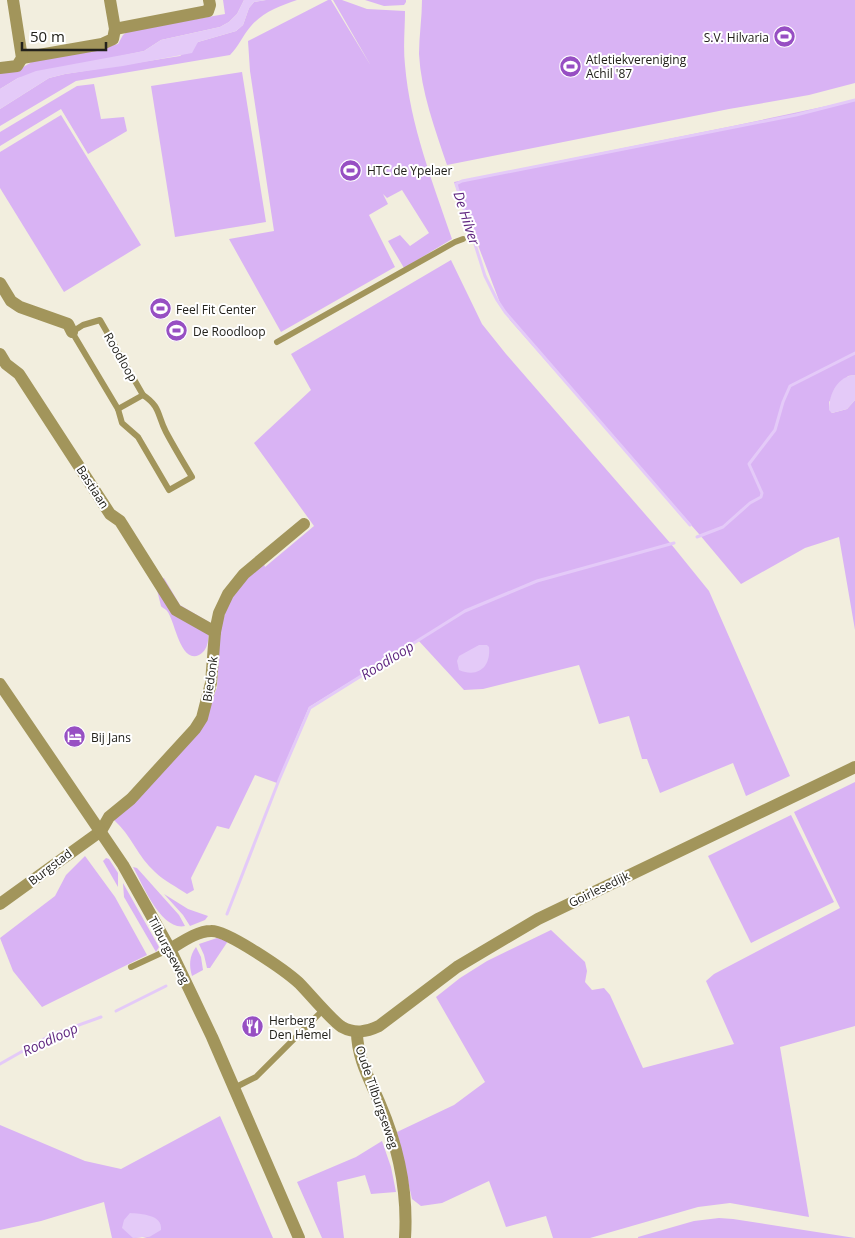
<svg xmlns="http://www.w3.org/2000/svg" width="855" height="1238" font-family="'Open Sans',sans-serif">
  <rect width="100%" height="100%" fill="#f2eede"/>
  <g fill="#d9b3f4">
    <polygon points="223,0 244,0 237,14 229,22 220,27 161,40 144,51 18,78 0,89 0,73 18,70 37,59 118,44 123,35 128,31 225,14"/>
    <path d="M266 0H297C280 6 263 12 251 26 243 35 239 46 230 55L76 81 0 126V109L49 78 65 74 180 56 198 42 236 31 243 25 249 8 254 2Z"/>
    <path d="M328 0H331L371 66 333 0H342L367 9 405 11C405 28 403 47 405 65 410 125 433 183 452 239L404 268 388 241 400 235 410 246 429 233 402 190 387 198 383 194 388 204 369 215 395 267 281 332 229 239 274 231 250 71 248 41Z"/>
    <polygon points="365,0 406,0 406,2 404,5 384,6"/>
    <path d="M422 0H855V83L809 95 729 109 447 165C435 129 421 92 419 54 419 36 422 18 422 0Z"/>
    <polygon points="242,72 266,222 175,237 151,86"/>
    <polygon points="94,84 101,119 124,117 127,131 88,154 61,109 0,146 0,132 77,86"/>
    <polygon points="855,100 855,375 848,376 829,402 829,409 832,413 847,409 855,400 855,630 839,537 805,548 741,584 699,534 510,320 500,303 454,182 733,126"/>
    <polygon points="61,115 141,245 64,292 0,188 0,152"/>
    <path d="M451 260 482 324 506 354 671 544 709 591 790 776 746 796 733 763 660 793 647 759H642L629 716 599 724 579 665 483 689 464 690 418 640 309 707 277 783 255 775 229 829 217 826 191 878 194 890 187 894C177 887 164 881 155 872 138 857 131 835 114 820L208 712 217 687 220 629 228 604 242 582 263 561 265 567 314 526 254 443 311 390 291 354Z"/>
    <path d="M164 578 180 605 209 622C208 633 211 649 199 655 180 664 175 620 167 611 167 610 161 607 161 606L155 582Z"/>
    <polygon points="855,782 855,1026 780,1047 809,1217 730,1203 698,1207 590,1238 553,1238 546,1216 506,1227 489,1181 442,1203 421,1206 412,1199 397,1132 454,1105 485,1082 436,997 460,978 487,961 551,930 585,962 587,971 585,982 592,990 604,988 610,995 643,1068 734,1044 706,981 714,974 840,908 794,812"/>
    <polygon points="791,815 834,902 751,943 708,856"/>
    <polygon points="85,856 115,897 147,955 42,1007 13,971 0,938 55,896 66,875"/>
    <polygon points="106,858 109,859 118,873 118,887 103,861"/>
    <path d="M133 867 137 868 179 915 185 926C161 931 143 885 133 867Z"/>
    <polygon points="123,883 159,947 156,952 124,897"/>
    <polygon points="164,894 188,909 208,916 205,920 190,926 183,915"/>
    <polygon points="217,938 228,941 210,968 207,968 204,955 199,944"/>
    <path d="M196 947 201 957 203 970 192 976C189 966 189 956 196 947Z"/>
    <polygon points="220,1116 273,1238 143,1238 151,1236 133,1238 135,1238 112,1238 104,1202 41,1221 0,1230 0,1125 85,1161 121,1169"/>
    <polygon points="382,1141 391,1167 396,1192 371,1194 365,1175 337,1182 344,1238 322,1238 297,1182 356,1157"/>
    <polygon points="719,1218 733,1219 855,1238 638,1238 638,1237 694,1221"/>
  </g>
  <g fill="#e4caf8">
    <polygon points="244,0 266,0 254,2 249,8 243,25 236,31 198,42 192,53 123,66 65,74 49,78 0,109 0,89 18,78 36,71 144,51 161,40 220,27 229,22 237,14"/>
    <path d="M855 375V400L847 409 832 413 829 410C829 393 838 376 855 375Z"/>
    <path d="M479 645H487L489 647C491 667 478 678 459 670L457 661 459 656Z"/>
    <path d="M130 1213C140 1214 163 1214 161 1230L151 1236 133 1238 122 1228 124 1220Z"/>
  </g>
  <g fill="none" stroke-linecap="round" stroke-linejoin="round">
    <g stroke="#e4caf8" stroke-width="3">
      <polyline points="690,525 505,312 497,300 485,276 456,184 462,181 796,115 855,100"/>
      <polyline points="697,537 723,527 750,503 761,497 762,493 749,464 775,430 783,402 790,386 855,353"/>
      <polyline points="227,914 279,780 310,708 465,611 537,581 674,543"/>
      <polyline points="116,1011 166,986"/>
      <polyline points="0,1064 51,1035 101,1017"/>
    </g>
    <g stroke="#a2955b" stroke-width="6">
      <polygon points="100,320 143,395 118,409 72,332 83,325"/>
      <polyline points="277,342 455,242 463,239"/>
      <path d="M118 409 122 423 138 437 169 490 192 477C183 462 174 447 166 432 157 415 161 407 143 395"/>
      <polyline points="131,967 170,949"/>
      <polyline points="234,1088 256,1077 324,1009"/>
    </g>
    <g stroke="#a2955b" stroke-width="12">
      <polyline points="115,29 208,11 210,5 209,0"/>
      <polyline points="22,58 102,44 113,39 115,29 110,0"/>
      <polyline points="0,68 17,66 22,58 13,0"/>
      <polyline points="0,283 11,301 20,307 68,324 72,332"/>
      <polyline points="0,354 6,364 19,374 110,514 120,521 176,610 215,632"/>
      <polyline points="0,904 101,831 109,817 131,799 195,729 202,718 211,683 215,632 219,613 228,594 244,574 304,524"/>
      <path d="M357 1032C357 1058 370 1080 380 1104 398 1146 408 1192 405 1238"/>
    </g>
    <g stroke="#a2955b" stroke-width="12">
      <polyline points="0,684 123,865 170,949 212,1037 299,1238"/>
      <path d="M170 949C182 942 197 931 211 931 227 930 286 971 299 983 309 993 332 1021 342 1027 355 1034 366 1032 379 1026L457 967 538 919 855 767"/>
    </g>
  </g>
  <defs>
    <symbol id="stadium-disc" viewBox="-11 -11 22 22"><circle r="9.5" fill="#974fc3" stroke="#fff"/><path d="M0-5a6.5 5 0 1 0 0 10a6.5 5 0 1 0 0-10ZM-3.5-1.8h7v3.6h-7Z" fill="#fff"/></symbol>
    <symbol id="hotel-disc" viewBox="-11 -11 22 22"><circle r="9.5" fill="#974fc3" stroke="#fff"/><path d="M-6-4.5h1.5V1H6V5H4.5V3h-9V5H-6ZM-4 0a1.8 1.8 0 1 1 3.6 0ZM.5 0V-2.5h3Q6-2.5 6 0Z" fill="#fff"/></symbol>
    <symbol id="restaurant-disc" viewBox="-11 -11 22 22"><circle r="9.5" fill="#974fc3" stroke="#fff"/><path d="M-5-6h1v4h1v-4h1v4h1v-4h1v5L-1.5 .5V6h-2V.5L-5-1ZM5-6V6H3V1.5H1.5Q1.5-4 5-6Z" fill="#fff"/></symbol>
  </defs>
  <g fill-rule="evenodd">
    <use href="#stadium-disc" x="772" y="24" width="25" height="25"/>
    <use href="#stadium-disc" x="558" y="54" width="25" height="25"/>
    <use href="#stadium-disc" x="338" y="158" width="25" height="25"/>
    <use href="#stadium-disc" x="148" y="296" width="25" height="25"/>
    <use href="#stadium-disc" x="164" y="318" width="25" height="25"/>
    <use href="#hotel-disc" x="62" y="724" width="25" height="25"/>
    <use href="#restaurant-disc" x="240" y="1014" width="25" height="25"/>
  </g>
  <g text-anchor="middle" dominant-baseline="central" stroke-width="4" stroke-linejoin="round" paint-order="stroke">
    <g font-size="12" fill="#22211b" stroke="#fff" text-anchor="start">
      <text x="769" y="37" text-anchor="end">S.V. Hilvaria</text>
      <text x="586" y="59">Atletiekvereniging<tspan x="586" dy="14">Achil '87</tspan></text>
      <text x="367" y="170">HTC de Ypelaer</text>
      <text x="176" y="309">Feel Fit Center</text>
      <text x="193" y="331">De Roodloop</text>
      <text x="91" y="737">Bij Jans</text>
      <text x="269" y="1020">Herberg<tspan x="269" dy="14">Den Hemel</tspan></text>
    </g>
    <g font-size="12" fill="#22211b" stroke="#fff">
      <text transform="translate(121 357) rotate(60)">Roodloop</text>
      <text transform="translate(93 487) rotate(57)">Bastiaan</text>
      <text transform="translate(210 679) rotate(-82)">Biedonk</text>
      <text transform="translate(50 867) rotate(-37)">Burgstad</text>
      <text transform="translate(599 889) rotate(-26)">Goirlesedijk</text>
      <text transform="translate(169 950) rotate(62)">Tilburgseweg</text>
      <text transform="translate(377 1097) rotate(71)">Oude Tilburgseweg</text>
    </g>
    <g font-size="14" font-style="italic" fill="#602880" stroke="#fff">
      <text transform="translate(467 218) rotate(72)">De Hilver</text>
      <text transform="translate(387 660) rotate(-32)">Roodloop</text>
      <text transform="translate(50 1039) rotate(-25)">Roodloop</text>
    </g>
  </g>
  <path d="M22 42v8h84v-8" fill="none" stroke="#22211b" stroke-width="2.5"/>
  <text x="30" y="42" font-size="15" fill="#22211b" stroke="#ffffff" stroke-width="4" paint-order="stroke">50 m</text>
</svg>
